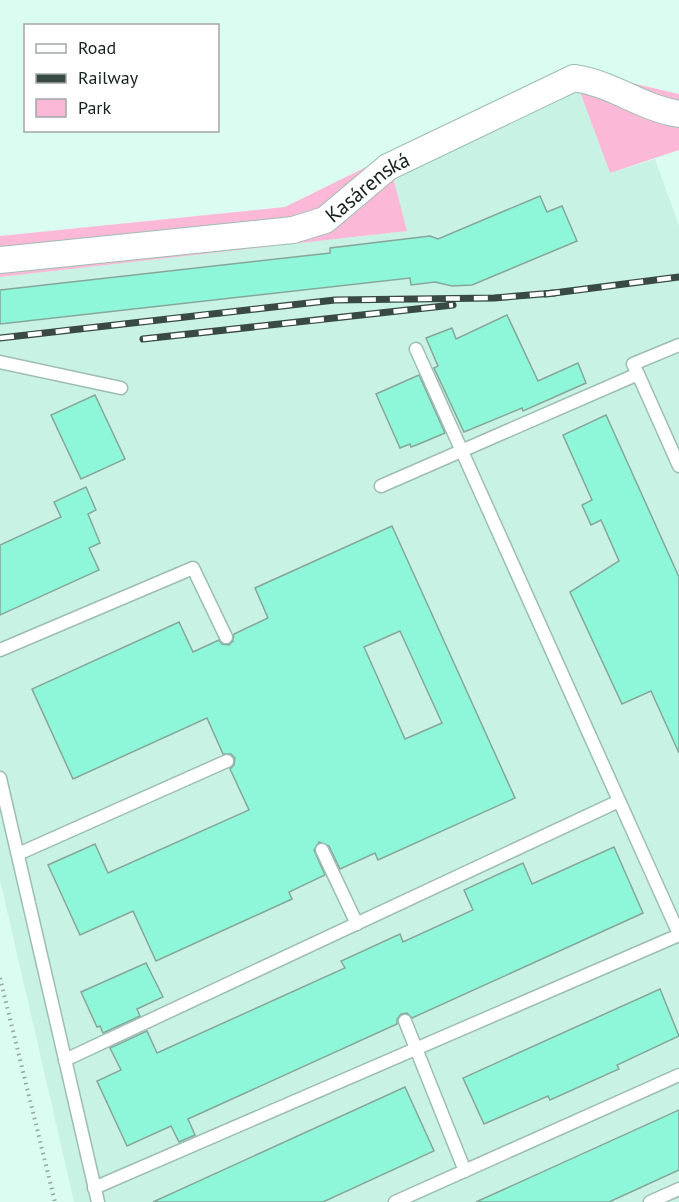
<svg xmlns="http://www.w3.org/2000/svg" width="679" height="1202" font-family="'PT Sans',sans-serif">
  <rect width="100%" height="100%" fill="#dbfcf1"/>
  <polygon fill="#c8f2e4" points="579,88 610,173 655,159 679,226 679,1202 74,1202 0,880 0,277 406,231 393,176"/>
  <polygon fill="#fbb9d7" points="567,68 679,94 679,150 610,173 579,89 393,177 407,231 0,277 0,236 285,207"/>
  <g fill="#8ff7d9" stroke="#87a69b" stroke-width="1.5" fill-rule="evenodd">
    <polygon points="540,196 547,212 562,206 577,241 472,285 452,286 435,282 411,285 410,278 0,324 0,290 330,253 330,248 430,236 438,239"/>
    <polygon points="507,315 538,381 578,363 586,383 523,411 522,408 464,432 434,368 438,366 426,338 452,328 456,339"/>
    <polygon points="419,375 445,433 419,444 411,447 410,444 400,448 376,394"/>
    <polygon points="95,395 125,459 81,479 51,415"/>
    <polygon points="606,415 679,577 679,753 651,691 622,704 570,592 619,561 601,520 591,525 582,505 592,500 563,435"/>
    <polygon points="86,487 96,510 88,514 100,543 89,548 99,570 0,615 0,545 61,517 54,502"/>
    <path d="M392 526 515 798 378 860 375 853 340 869 329 846 319 842 314 850 325 875 289 892 292 899 156 961 133 911 80 935 48 865 95 844 108 873 249 810 230 769 234 765 235 758 231 754H223L207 718 73 779 32 689 179 622 193 652 219 640 222 644 229 645 233 641 234 634 268 618 255 588ZM400 631 442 723 405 739 364 647Z"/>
    <polygon points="614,847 643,913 412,1018 407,1013 401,1014 397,1019 397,1024 188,1119 195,1135 179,1142 171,1126 127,1146 97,1081 121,1070 110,1048 147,1031 157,1053 345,968 341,961 400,934 403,942 473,910 464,890 523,863 532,884"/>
    <polygon points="146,963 163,997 137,1009 140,1016 103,1033 100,1026 97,1027 81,992"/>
    <polygon points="660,989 679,1036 617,1065 619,1069 550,1100 548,1096 484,1124 463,1078"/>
    <polygon points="405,1087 434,1151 323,1202 153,1202"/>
    <polygon points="679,1110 679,1170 633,1191 609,1202 476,1202"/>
  </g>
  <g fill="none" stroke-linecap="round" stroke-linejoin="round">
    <defs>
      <g id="lane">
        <polyline points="416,349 679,934"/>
        <polyline points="0,362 121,388"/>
        <polyline points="638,374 633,364 679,345"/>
        <polyline points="381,486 638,374 679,466"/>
        <polyline points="0,650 193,568 226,637"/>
        <polyline points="0,778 98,1202"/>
        <polyline points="322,850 357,924"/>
        <polyline points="18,854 227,761"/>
        <polyline points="405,1021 465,1171"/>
        <polyline points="65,1060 619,801"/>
        <polyline points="94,1188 679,935"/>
        <polyline points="395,1202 679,1075"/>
        <polyline points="650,1202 679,1189"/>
      </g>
      <g id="street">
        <path id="s1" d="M0 260 293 230 325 220 388 167 574 78C612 83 641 108 679 114"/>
      </g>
    </defs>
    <use href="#lane" stroke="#9dbdb3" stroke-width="15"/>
    <use href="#street" stroke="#9dbdb3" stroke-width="28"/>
    <polyline stroke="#90a9a1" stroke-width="4" stroke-dasharray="1.5 4.5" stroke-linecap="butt" points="0,978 55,1202"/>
    <use href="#lane" stroke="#fff" stroke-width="12"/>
    <use href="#street" stroke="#fff" stroke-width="26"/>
    <defs>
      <g id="rail">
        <polyline points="546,294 679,277"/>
        <polyline points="0,338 335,300 494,298 554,293"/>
        <polyline points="143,339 453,305"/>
      </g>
    </defs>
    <use href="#rail" stroke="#394944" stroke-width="7"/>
    <use href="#rail" stroke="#fff" stroke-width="4.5" stroke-dasharray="14" stroke-linecap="butt"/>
  </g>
  <g text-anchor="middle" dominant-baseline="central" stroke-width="4.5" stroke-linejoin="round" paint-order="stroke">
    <g font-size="21" fill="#15211e" stroke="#fff">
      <text stroke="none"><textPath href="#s1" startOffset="382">Kasárenská</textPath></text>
    </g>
  </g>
  <rect x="24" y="24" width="195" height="108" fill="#ffffff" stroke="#a1a6a5" stroke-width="1.5"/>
  <rect x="36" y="44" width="30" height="9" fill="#ffffff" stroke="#a1a6a5" stroke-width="1.5"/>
  <text x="78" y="54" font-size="18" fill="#15211e">Road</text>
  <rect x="36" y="74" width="30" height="9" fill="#394944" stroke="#a1a6a5" stroke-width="1.5"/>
  <text x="78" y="84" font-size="18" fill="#15211e">Railway</text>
  <rect x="36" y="99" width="30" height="18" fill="#fbb9d7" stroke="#a1a6a5" stroke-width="1.5"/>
  <text x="78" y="114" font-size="18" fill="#15211e">Park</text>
</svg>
